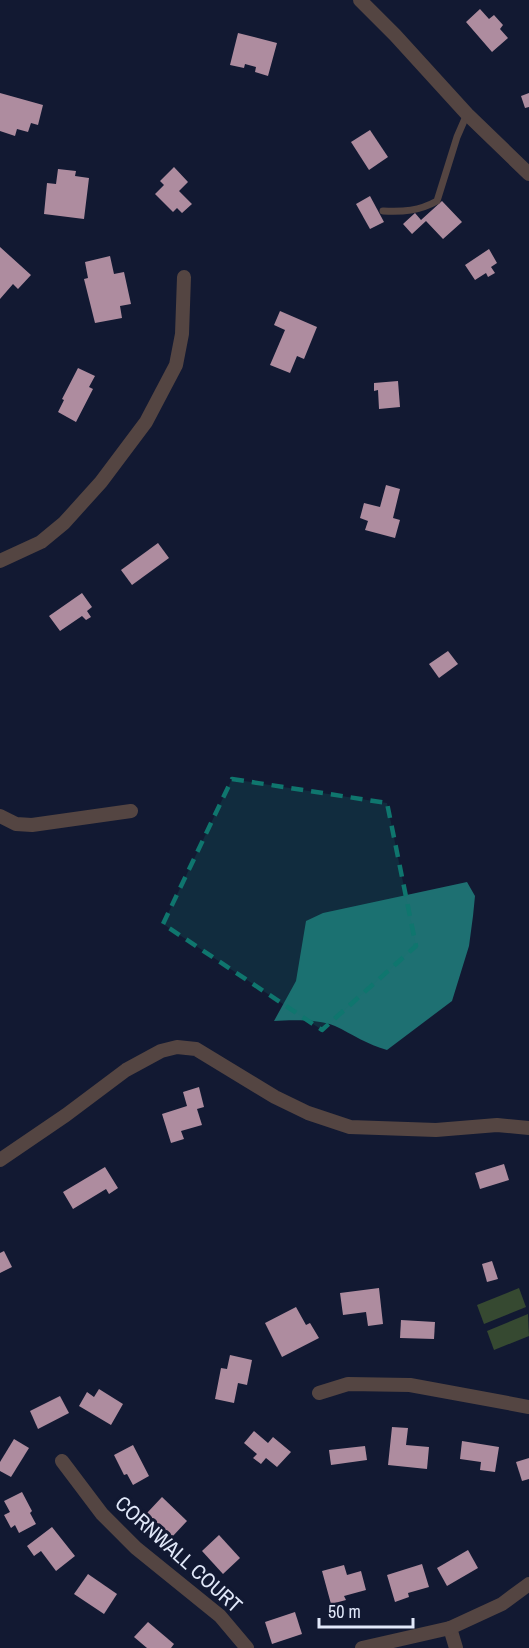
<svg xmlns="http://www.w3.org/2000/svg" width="529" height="1648" font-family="'Archivo Narrow',sans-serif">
  <rect width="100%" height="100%" fill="#121932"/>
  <g fill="#364931">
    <polygon points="519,1288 526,1307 484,1324 477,1305"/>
    <polygon points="528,1314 529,1336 494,1350 487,1331"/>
  </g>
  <path fill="#1e7072" d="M467 882 475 896 473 916 469 946 452 1001 387 1050C368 1045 352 1034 335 1026 320 1019 290 1020 274 1021L296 981 306 921 323 913Z"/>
  <g fill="#ae8c9f">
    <polygon points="480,9 489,19 494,15 503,25 500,29 508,38 492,52 466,22"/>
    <polygon points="238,33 277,43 268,76 255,72 256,67 245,64 244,68 230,65"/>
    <polygon points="0,93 43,105 38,125 31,123 28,132 17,129 15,136 0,131"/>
    <polygon points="529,93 529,107 525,108 521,96"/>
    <polygon points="370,130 388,157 369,170 351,142"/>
    <polygon points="174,167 188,182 179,191 192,204 182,213 177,208 173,212 155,194 164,185 160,181"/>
    <polygon points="58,169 76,171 75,176 89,178 84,219 44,214 47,183 56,184"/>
    <polygon points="370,196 384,222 370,229 356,204"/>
    <polygon points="442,201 462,222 443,239 426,221 412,234 403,224 415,213 421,220"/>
    <polygon points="0,247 31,275 18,289 13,284 0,299"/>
    <polygon points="489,249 497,263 491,267 495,273 488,277 486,273 475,280 465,265"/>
    <polygon points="110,256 114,274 124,272 131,304 120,306 122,318 95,323 84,279 88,278 85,262"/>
    <polygon points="280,311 317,327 304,359 297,356 290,373 270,365 285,330 274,325"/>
    <polygon points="78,368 95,376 89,387 93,389 76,422 58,412 64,400 62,399"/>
    <polygon points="398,381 400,407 379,409 378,390 374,391 374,383"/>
    <polygon points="386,485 400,489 393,518 400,520 395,538 365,530 368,521 360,518 364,503 380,507"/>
    <polygon points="158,543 169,558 132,585 121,570"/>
    <polygon points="82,593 92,607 87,611 91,617 86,620 82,616 60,631 49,616"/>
    <polygon points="448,651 458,664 439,678 429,664"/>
    <polygon points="199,1087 204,1107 197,1109 202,1125 181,1131 184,1139 171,1143 162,1114 187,1106 183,1092"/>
    <polygon points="504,1164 509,1180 480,1189 475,1173"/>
    <polygon points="105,1167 118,1188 109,1194 106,1189 73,1209 63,1192"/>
    <polygon points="4,1251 12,1267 0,1273 0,1253"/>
    <polygon points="492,1261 498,1279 487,1282 482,1264"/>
    <polygon points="379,1288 383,1324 368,1326 366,1312 343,1315 340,1293"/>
    <polygon points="296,1307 306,1325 310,1323 319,1338 282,1357 265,1323"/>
    <polygon points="401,1320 435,1322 434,1339 400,1338"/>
    <polygon points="230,1355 252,1360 247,1385 238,1383 234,1403 215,1399 221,1368 227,1369"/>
    <polygon points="99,1389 123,1404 111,1425 79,1406 87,1392 94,1397"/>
    <polygon points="60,1396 69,1413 38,1429 30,1411"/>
    <polygon points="392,1427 408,1428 406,1445 429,1447 427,1469 388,1465"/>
    <polygon points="254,1431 268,1443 273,1437 291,1452 277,1467 266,1458 261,1464 253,1458 257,1454 244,1443"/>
    <polygon points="14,1439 29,1448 11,1477 0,1471 0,1462"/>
    <polygon points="462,1441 499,1447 495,1472 480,1470 481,1462 460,1459"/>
    <polygon points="133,1445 149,1476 133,1485 127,1474 124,1475 114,1455"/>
    <polygon points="365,1446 367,1460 331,1465 329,1450"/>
    <polygon points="529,1458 529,1479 522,1481 516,1462"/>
    <polygon points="22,1492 32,1511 30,1513 36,1524 19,1533 15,1525 11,1528 4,1515 10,1512 4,1501"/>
    <polygon points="162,1497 187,1521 172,1537 147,1513"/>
    <polygon points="52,1527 75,1556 56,1571 41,1551 34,1556 27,1546"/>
    <polygon points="219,1535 240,1558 223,1574 202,1551"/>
    <polygon points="468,1550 478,1568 447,1586 437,1568"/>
    <polygon points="422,1564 429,1587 408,1593 409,1597 395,1602 387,1575"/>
    <polygon points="344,1565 347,1575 361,1571 366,1590 344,1596 346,1600 331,1604 322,1571"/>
    <polygon points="88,1574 117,1594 104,1614 74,1594"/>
    <polygon points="295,1612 302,1634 272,1644 265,1622"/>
    <polygon points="148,1622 174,1644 171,1648 147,1648 134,1637"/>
  </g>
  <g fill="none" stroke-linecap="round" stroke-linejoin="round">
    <path stroke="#544542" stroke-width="7" d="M383 211C403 212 419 211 437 201L457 137 467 114"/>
    <g stroke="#544542" stroke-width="14">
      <polyline points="360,0 395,35 467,114 529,174"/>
      <polyline points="0,561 41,542 64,523 101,482 146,422 176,365 182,334 184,277"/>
      <polyline points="0,816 16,824 32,825 131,811"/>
      <polyline points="0,1160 66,1115 126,1070 161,1051 177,1047 196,1049 275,1097 308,1113 350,1127 436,1130 497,1125 529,1128"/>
      <polyline points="319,1393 348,1384 410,1385 529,1407"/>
      <polyline points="62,1461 102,1514 136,1548 220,1616 247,1648"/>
      <polyline points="450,1628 456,1648"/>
      <polyline points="362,1648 450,1628 502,1604 529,1584"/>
    </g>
  </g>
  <path fill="#0f766e" fill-opacity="0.2" stroke="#0f766e" stroke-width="4.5" stroke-dasharray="12 8" stroke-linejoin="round" d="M232 779 387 803 416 946 322 1030 163 924Z"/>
  <g text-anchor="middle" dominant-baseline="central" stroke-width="6" stroke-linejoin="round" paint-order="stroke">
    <g font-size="21" fill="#e1e8f9" stroke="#121932">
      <text transform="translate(179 1554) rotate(42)">CORNWALL COURT</text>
    </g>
  </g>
  <path d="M319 1618v9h94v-9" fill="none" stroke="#e1e8f9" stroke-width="3"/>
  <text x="328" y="1618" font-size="18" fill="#e1e8f9" stroke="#121932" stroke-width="4.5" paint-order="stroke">50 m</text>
</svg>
